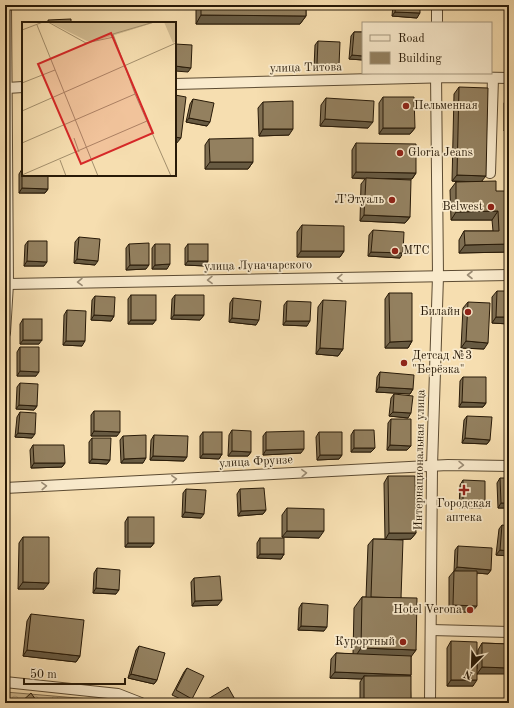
<svg xmlns="http://www.w3.org/2000/svg" width="514" height="708" font-family="'Old Standard TT',serif">
  <defs>
    <pattern id="forest-crowns" width="20" height="18" patternUnits="userSpaceOnUse"><rect width="20" height="18" fill="#d3bd93"/><path d="M2 6a3 3 0 1 1 6 0M12 15a3 3 0 1 1 6 0" fill="none" stroke="#b5a27d"/></pattern>
  </defs>
  <rect width="100%" height="100%" fill="#f6deb0"/>
  <filter id="stains"><feTurbulence type="fractalNoise" baseFrequency=".005" numOctaves="4"/><feColorMatrix values="0 0 0 0 .2 0 0 0 0 .09 0 0 0 0 .02 0 0 0 .5 -.17"/></filter>
  <radialGradient id="worn" r=".72"><stop offset=".6" stop-color="#630" stop-opacity="0"/><stop offset="1" stop-color="#630" stop-opacity=".3"/></radialGradient>
  <polygon fill="url(#forest-crowns)" stroke="#7e6c4e" points="5,692 114,701 113,703 5,703"/>
  <g fill="none" stroke-linecap="round" stroke-linejoin="round">
    <defs>
      <g id="street">
        <polyline points="437,23 437,5"/>
        <polyline points="175,84 453,77 509,78"/>
        <polyline points="7,88 23,87"/>
        <polyline points="490,173 493,78"/>
        <polyline points="8,284 509,275"/>
        <polyline points="5,333 8,284 6,5"/>
        <polyline points="5,488 448,465 509,466"/>
        <polyline points="431,630 509,632"/>
        <polyline points="5,682 118,694 141,703"/>
        <polyline points="430,703 432,466 438,276 436,73"/>
      </g>
    </defs>
    <use href="#street" stroke="#5c4b32" stroke-width="12"/>
    <use href="#street" stroke="#f9eacc" stroke-width="10"/>
  </g>
  <g fill="#7e6e52" stroke="#281a08">
    <polygon points="196,5 306,5 306,16 300,24 196,24"/>
    <polygon points="393,5 420,5 417,18 392,16"/>
    <polygon points="354,32 363,32 363,60 349,59 351,36"/>
    <polygon points="318,41 339,65 336,69 314,68 315,45"/>
    <polygon points="459,87 482,181 496,191 509,252 459,253 459,240 464,231 493,231 492,220 451,220 450,190 456,182 460,182 452,181 454,94"/>
    <polygon points="509,96 509,131 504,131 504,103"/>
    <polygon points="383,97 415,128 410,134 379,134 379,103"/>
    <polygon points="326,98 368,128 320,126 321,105"/>
    <polygon points="193,99 207,126 186,122 190,104"/>
    <polygon points="263,102 289,135 259,136 258,108"/>
    <polygon points="209,139 253,162 248,169 205,169 205,145"/>
    <polygon points="356,143 416,173 412,179 385,179 410,217 405,223 360,221 361,184 365,179 352,178 352,150"/>
    <polygon points="22,169 48,189 45,193 19,193 19,174"/>
    <polygon points="302,225 344,251 340,257 297,257 297,232"/>
    <polygon points="373,230 400,258 368,256 369,235"/>
    <polygon points="79,237 95,265 74,263 75,242"/>
    <polygon points="28,241 44,266 24,266 25,245"/>
    <polygon points="129,244 146,269 126,270 126,248"/>
    <polygon points="155,244 167,269 152,269 152,248"/>
    <polygon points="188,244 205,266 185,265 185,248"/>
    <polygon points="497,291 509,324 492,323 492,297"/>
    <polygon points="389,293 412,341 408,348 385,348 385,299"/>
    <polygon points="131,295 153,324 128,324 128,299"/>
    <polygon points="175,295 204,315 200,320 171,319 172,299"/>
    <polygon points="95,296 114,316 111,321 91,320 92,300"/>
    <polygon points="233,298 256,325 229,322 230,303"/>
    <polygon points="323,300 343,349 338,356 316,354 318,307"/>
    <polygon points="287,301 307,326 283,325 284,305"/>
    <polygon points="468,302 484,349 461,348 463,308"/>
    <polygon points="67,310 82,346 63,345 64,315"/>
    <polygon points="23,319 39,344 20,344 20,324"/>
    <polygon points="20,347 36,376 17,376 17,352"/>
    <polygon points="380,372 413,389 410,394 376,392 377,377"/>
    <polygon points="463,377 486,403 483,407 459,407 460,381"/>
    <polygon points="20,383 37,406 34,410 16,409 17,387"/>
    <polygon points="394,394 408,418 389,416 391,398"/>
    <polygon points="94,411 117,436 91,436 91,415"/>
    <polygon points="20,412 32,438 15,437 17,417"/>
    <polygon points="467,416 490,440 487,444 462,443 464,420"/>
    <polygon points="391,419 407,450 387,450 388,423"/>
    <polygon points="232,430 251,452 248,456 228,456 229,435"/>
    <polygon points="354,430 371,452 351,452 351,435"/>
    <polygon points="203,432 222,454 219,459 200,458 200,436"/>
    <polygon points="266,432 301,453 263,455 263,436"/>
    <polygon points="319,432 342,455 339,459 317,460 316,437"/>
    <polygon points="154,435 184,461 150,460 151,440"/>
    <polygon points="123,436 143,463 121,463 120,440"/>
    <polygon points="92,438 110,460 107,464 89,463 89,442"/>
    <polygon points="33,445 65,463 62,467 31,468 30,450"/>
    <polygon points="388,476 416,533 411,539 389,540 401,598 416,650 411,656 411,675 410,676 411,703 360,703 360,682 362,679 330,678 331,659 336,653 353,654 354,608 362,597 366,597 368,545 373,539 385,539 384,483"/>
    <polygon points="500,478 509,508 498,508 497,483"/>
    <polygon points="463,480 482,508 459,508 460,485"/>
    <polygon points="186,489 201,518 182,517 183,493"/>
    <polygon points="240,489 266,510 263,514 238,516 237,494"/>
    <polygon points="287,508 319,538 282,537 282,515"/>
    <polygon points="128,517 154,543 151,547 125,547 125,522"/>
    <polygon points="502,525 509,556 496,555 499,529"/>
    <polygon points="23,537 44,589 18,589 19,543"/>
    <polygon points="260,538 284,554 281,559 257,558 257,543"/>
    <polygon points="458,546 491,570 488,574 477,573 472,612 449,612 449,577 454,571 455,550"/>
    <polygon points="97,568 116,594 93,593 94,573"/>
    <polygon points="194,578 218,605 192,606 191,582"/>
    <polygon points="302,603 324,631 298,630 299,608"/>
    <polygon points="31,614 80,656 76,662 23,656 27,621"/>
    <polygon points="451,641 477,669 478,650 482,643 509,644 477,674 473,686 447,686 447,648"/>
    <polygon points="139,646 157,680 154,684 128,678 136,650"/>
    <polygon points="187,668 192,699 189,703 172,695 184,672"/>
  </g>
  <g fill="#675a42" stroke="#281a08">
    <polygon points="395,12 420,13 417,18 392,16"/>
    <polygon points="201,15 306,16 300,24 196,24"/>
    <polygon points="352,55 363,56 363,60 349,59"/>
    <polygon points="317,64 339,65 336,69 314,68"/>
    <polygon points="175,66 191,68 188,72 175,71"/>
    <polygon points="189,118 210,122 207,126 186,122"/>
    <polygon points="325,119 373,122 368,128 320,126"/>
    <polygon points="509,123 509,131 504,131"/>
    <polygon points="383,128 415,128 410,134 379,134"/>
    <polygon points="263,129 293,129 289,135 259,136"/>
    <polygon points="175,137 181,138 176,144 175,144"/>
    <polygon points="210,162 253,162 248,169 205,169"/>
    <polygon points="356,172 416,173 412,179 352,178"/>
    <polygon points="124,175 136,175 124,176"/>
    <polygon points="457,175 486,176 481,182 452,181"/>
    <polygon points="22,188 48,189 45,193 19,193"/>
    <polygon points="498,211 492,220 451,220 456,212"/>
    <polygon points="364,215 410,217 405,223 360,221"/>
    <polygon points="509,244 509,252 459,253 465,245"/>
    <polygon points="301,251 344,251 340,257 297,257"/>
    <polygon points="371,252 403,253 400,258 368,256"/>
    <polygon points="77,259 98,261 95,265 74,263"/>
    <polygon points="27,261 47,262 44,266 24,266"/>
    <polygon points="188,261 208,261 205,266 185,265"/>
    <polygon points="170,264 167,269 152,269 155,265"/>
    <polygon points="130,265 149,265 146,269 126,270"/>
    <polygon points="94,315 114,316 111,321 91,320"/>
    <polygon points="174,315 204,315 200,320 171,319"/>
    <polygon points="496,317 509,317 509,324 492,323"/>
    <polygon points="232,318 259,320 256,325 229,322"/>
    <polygon points="131,320 156,320 153,324 128,324"/>
    <polygon points="286,321 310,321 307,326 283,325"/>
    <polygon points="23,340 42,340 39,344 20,344"/>
    <polygon points="66,341 85,341 82,346 63,345"/>
    <polygon points="412,341 408,348 385,348 390,342"/>
    <polygon points="466,341 488,343 484,349 461,348"/>
    <polygon points="320,348 343,349 338,356 316,354"/>
    <polygon points="20,371 39,372 36,376 17,376"/>
    <polygon points="379,387 413,389 410,394 376,392"/>
    <polygon points="462,402 486,403 483,407 459,407"/>
    <polygon points="19,405 37,406 34,410 16,409"/>
    <polygon points="393,412 411,413 408,418 389,416"/>
    <polygon points="94,431 120,432 117,436 91,436"/>
    <polygon points="18,433 35,434 32,438 15,437"/>
    <polygon points="465,438 490,440 487,444 462,443"/>
    <polygon points="390,445 411,446 407,450 387,450"/>
    <polygon points="354,448 375,448 371,452 351,452"/>
    <polygon points="304,449 301,453 263,455 266,450"/>
    <polygon points="232,451 251,452 248,456 228,456"/>
    <polygon points="203,454 222,454 219,459 200,458"/>
    <polygon points="320,455 342,455 339,459 317,460"/>
    <polygon points="153,456 187,457 184,461 150,460"/>
    <polygon points="146,458 143,463 121,463 124,459"/>
    <polygon points="92,459 110,460 107,464 89,463"/>
    <polygon points="34,463 65,463 62,467 31,468"/>
    <polygon points="501,503 509,503 509,508 498,508"/>
    <polygon points="463,504 485,504 482,508 459,508"/>
    <polygon points="266,510 263,514 238,516 241,511"/>
    <polygon points="185,512 204,514 201,518 182,517"/>
    <polygon points="287,531 324,531 319,538 282,537"/>
    <polygon points="389,533 416,533 411,539 385,540"/>
    <polygon points="128,543 154,543 151,547 125,547"/>
    <polygon points="500,550 509,551 509,556 496,555"/>
    <polygon points="260,554 284,554 281,559 257,558"/>
    <polygon points="457,567 491,570 488,574 454,571"/>
    <polygon points="23,582 49,583 44,589 18,589"/>
    <polygon points="96,588 119,590 116,594 93,593"/>
    <polygon points="222,600 218,605 192,606 195,601"/>
    <polygon points="453,605 477,606 472,612 449,612"/>
    <polygon points="301,626 327,627 324,631 298,630"/>
    <polygon points="361,648 416,650 408,661 353,660"/>
    <polygon points="27,650 80,656 76,662 23,656"/>
    <polygon points="482,667 509,668 509,674 477,674"/>
    <polygon points="335,672 411,675 406,681 364,676 362,679 330,678"/>
    <polygon points="131,674 157,680 154,684 128,678"/>
    <polygon points="451,680 477,680 473,686 447,686"/>
  </g>
  <g fill="#93805f" stroke="#281a08">
    <polygon points="201,5 306,5 306,16 201,15"/>
    <polygon points="396,5 420,5 420,13 395,12"/>
    <polygon points="71,19 71,23 48,23 48,20"/>
    <polygon points="354,32 363,32 363,56 352,55"/>
    <polygon points="318,41 340,42 339,65 317,64"/>
    <polygon points="175,44 192,45 191,68 175,66"/>
    <polygon points="459,87 488,88 486,176 457,175"/>
    <polygon points="175,95 186,97 181,138 175,137"/>
    <polygon points="383,97 414,97 415,128 383,128"/>
    <polygon points="326,98 374,101 373,122 325,119"/>
    <polygon points="193,99 214,103 210,122 189,118"/>
    <polygon points="293,101 293,129 263,129 263,102"/>
    <polygon points="253,138 253,162 210,162 209,139"/>
    <polygon points="356,143 416,144 416,173 356,172"/>
    <polygon points="22,169 23,169 23,175 48,175 48,189 22,188"/>
    <polygon points="366,178 411,180 410,217 364,215"/>
    <polygon points="496,181 496,191 509,191 509,244 465,245 464,231 499,231 498,211 456,212 456,182"/>
    <polygon points="302,225 344,226 344,251 301,251"/>
    <polygon points="373,230 404,232 403,253 371,252"/>
    <polygon points="79,237 100,239 98,261 77,259"/>
    <polygon points="28,241 47,241 47,262 27,261"/>
    <polygon points="149,243 149,265 130,265 129,244"/>
    <polygon points="155,244 170,244 170,264 155,265"/>
    <rect x="188" y="244" width="20" height="17"/>
    <polygon points="497,291 509,291 509,317 496,317"/>
    <polygon points="389,293 412,293 412,341 390,342"/>
    <rect x="131" y="295" width="25" height="25"/>
    <polygon points="175,295 204,295 204,315 174,315"/>
    <polygon points="95,296 115,297 114,316 94,315"/>
    <polygon points="233,298 261,301 259,320 232,318"/>
    <polygon points="323,300 346,301 343,349 320,348"/>
    <polygon points="287,301 311,302 310,321 286,321"/>
    <polygon points="468,302 490,303 488,343 466,341"/>
    <polygon points="67,310 86,311 85,341 66,341"/>
    <rect x="23" y="319" width="19" height="21"/>
    <polygon points="20,347 39,347 39,372 20,371"/>
    <polygon points="380,372 414,375 413,389 379,387"/>
    <polygon points="463,377 486,377 486,403 462,402"/>
    <polygon points="20,383 38,384 37,406 19,405"/>
    <polygon points="394,394 413,396 411,413 393,412"/>
    <polygon points="94,411 120,411 120,432 94,431"/>
    <polygon points="20,412 36,413 35,434 18,433"/>
    <polygon points="467,416 492,417 490,440 465,438"/>
    <polygon points="391,419 411,419 411,446 390,445"/>
    <polygon points="232,430 251,431 251,452 232,451"/>
    <polygon points="354,430 374,430 375,448 354,448"/>
    <polygon points="304,431 304,449 266,450 266,432"/>
    <rect x="203" y="432" width="19" height="22"/>
    <polygon points="319,432 342,432 342,455 320,455"/>
    <polygon points="146,435 146,458 124,459 123,436"/>
    <polygon points="154,435 188,436 187,457 153,456"/>
    <polygon points="92,438 111,438 110,460 92,459"/>
    <polygon points="33,445 64,445 65,463 34,463"/>
    <polygon points="388,476 415,476 416,533 389,533"/>
    <polygon points="500,478 509,478 509,503 501,503"/>
    <polygon points="463,480 485,481 485,504 463,504"/>
    <polygon points="264,488 266,510 241,511 240,489"/>
    <polygon points="186,489 206,490 204,514 185,512"/>
    <polygon points="287,508 324,509 324,531 287,531"/>
    <rect x="128" y="517" width="26" height="26"/>
    <polygon points="502,525 509,526 509,551 500,550"/>
    <polygon points="23,537 49,537 49,583 23,582"/>
    <rect x="260" y="538" width="24" height="16"/>
    <polygon points="373,539 403,540 401,598 371,597"/>
    <polygon points="458,546 492,548 491,570 457,567"/>
    <polygon points="97,568 120,570 119,590 96,588"/>
    <polygon points="454,571 477,571 477,606 453,605"/>
    <polygon points="220,576 222,600 195,601 194,578"/>
    <polygon points="362,597 417,598 416,650 361,648"/>
    <polygon points="302,603 328,605 327,627 301,626"/>
    <polygon points="31,614 84,620 80,656 27,650"/>
    <polygon points="451,641 477,642 477,680 451,680"/>
    <polygon points="482,643 509,644 509,668 482,667"/>
    <polygon points="139,646 165,653 157,680 131,674"/>
    <polygon points="336,653 411,656 411,675 335,672"/>
    <polygon points="187,668 204,676 192,699 176,690"/>
    <rect x="364" y="676" width="47" height="27"/>
    <polygon points="228,687 237,703 203,703 203,702"/>
    <polygon points="31,693 38,703 20,703"/>
    <polygon points="479,701 505,702 505,703 479,703"/>
  </g>
  <defs><path id="oneway-chevron" d="M-2-3.5L2.5 0L-2 3.5" fill="none" stroke-width="1.6" stroke-linecap="round" stroke-linejoin="round"/></defs>
  <g stroke="#9b8c74">
    <use href="#oneway-chevron" transform="translate(470 275) rotate(-180)"/>
    <use href="#oneway-chevron" transform="translate(340 278) rotate(179)"/>
    <use href="#oneway-chevron" transform="translate(210 280) rotate(179)"/>
    <use href="#oneway-chevron" transform="translate(80 282) rotate(179)"/>
    <use href="#oneway-chevron" transform="translate(461 465) rotate(1)"/>
    <use href="#oneway-chevron" transform="translate(304 473) rotate(-3)"/>
    <use href="#oneway-chevron" transform="translate(174 479) rotate(-3)"/>
    <use href="#oneway-chevron" transform="translate(44 486) rotate(-3)"/>
  </g>
  <g fill="#8f2418" stroke="#f9eacc" stroke-width="1.5">
    <circle cx="406" cy="106" r="4"/>
    <circle cx="400" cy="153" r="4"/>
    <circle cx="392" cy="200" r="4"/>
    <circle cx="491" cy="207" r="4"/>
    <circle cx="395" cy="251" r="4"/>
    <circle cx="468" cy="312" r="4"/>
    <circle cx="404" cy="363" r="4"/>
    <path d="M462 484h4v4h4v4h-4v4h-4v-4h-4v-4h4z"/>
    <circle cx="470" cy="610" r="4"/>
    <circle cx="403" cy="642" r="4"/>
  </g>
  <g text-anchor="middle" dominant-baseline="central" stroke-width="3.5" stroke-linejoin="round" paint-order="stroke">
    <g font-size="12" fill="#281a08" stroke="#f9eacc">
      <text transform="translate(306 68) rotate(-1)">улица Титова</text>
      <text transform="translate(258 266) rotate(-1)">улица Луначарского</text>
      <text transform="translate(420 460) rotate(-89)">Интернациональная улица</text>
      <text transform="translate(256 462) rotate(-3)">улица Фрунзе</text>
    </g>
    <g font-size="12" fill="#281a08" stroke="#f9eacc" text-anchor="end">
      <text x="414" y="106" text-anchor="start">Пельменная</text>
      <text x="408" y="153" text-anchor="start">Gloria Jeans</text>
      <text x="384" y="200">Л’Этуаль</text>
      <text x="483" y="207">Belwest</text>
      <text x="403" y="251" text-anchor="start">МТС</text>
      <text x="460" y="312">Билайн</text>
      <text x="412" y="356" text-anchor="start">Детсад №3<tspan x="412" dy="14">"Берёзка"</tspan></text>
      <text x="464" y="504" text-anchor="middle">Городская<tspan x="464" dy="14">аптека</tspan></text>
      <text x="462" y="610">Hotel Verona</text>
      <text x="395" y="642">Курортный</text>
    </g>
  </g>
  <g transform="translate(22 22)">
    <rect width="154" height="154" fill="#f6deb0"/>
    <path d="M27 0H134L73 19H65Z" fill="#d3bd93"/>
    <path d="M67 0 77 3 78 7 80 4 83 5 82 11 86 14 89 6 83 0H134L73 19 74 8 65 3 64 1ZM142 0H154V19L151 21Z" fill="#d3bd93"/>
    <path fill="none" stroke="#a4906d" stroke-width="1" d="M26 0 64 21 92 15M132 0 91 12 113 72 149 154M15 3 76 154M0 8 21 0M0 61 33 48M0 89 154 21M52 116 57 130M0 121 113 72M38 138 44 154M0 153 125 99"/>
    <path fill="#d62828" fill-opacity="0.15" stroke="#d62828" stroke-width="2" d="M89 11 131 111 59 142 16 42Z"/>
    <rect width="154" height="154" fill="none" stroke="#281a08" stroke-width="2"/>
  </g>
  <rect width="514" height="708" fill="none" stroke="#f6deb0" stroke-width="20"/>
  <rect x="6" y="6" width="502" height="696" fill="none" stroke="#281a08" stroke-width="2"/>
  <rect x="10" y="10" width="494" height="688" fill="none" stroke="#281a08"/>
  <rect x="362" y="22" width="130" height="52" fill="#f9eacc" stroke="#a5977e"/>
  <rect x="370" y="35" width="20" height="6" fill="#f9eacc" stroke="#a5977e"/>
  <text x="398" y="42" font-size="12" fill="#281a08">Road</text>
  <rect x="370" y="52" width="20" height="12" fill="#93805f" stroke="#a5977e"/>
  <text x="398" y="62" font-size="12" fill="#281a08">Building</text>
  <g transform="translate(472 666) rotate(203)" stroke="#f9eacc" stroke-width="3" paint-order="stroke">
  <path d="M0-3L7 15L0 10L-7 15Z" fill="#281a08"/>
  <text y="-6" font-size="11" font-weight="bold" text-anchor="middle" fill="#281a08">N</text>
  </g>
  <path d="M24 678v6h101v-6" fill="none" stroke="#281a08" stroke-width="2"/>
  <text x="30" y="678" font-size="12" fill="#281a08" stroke="#f9eacc" stroke-width="3" paint-order="stroke">50 m</text>
  <rect width="100%" height="100%" filter="url(#stains)"/>
  <rect width="100%" height="100%" fill="url(#worn)"/>
</svg>
